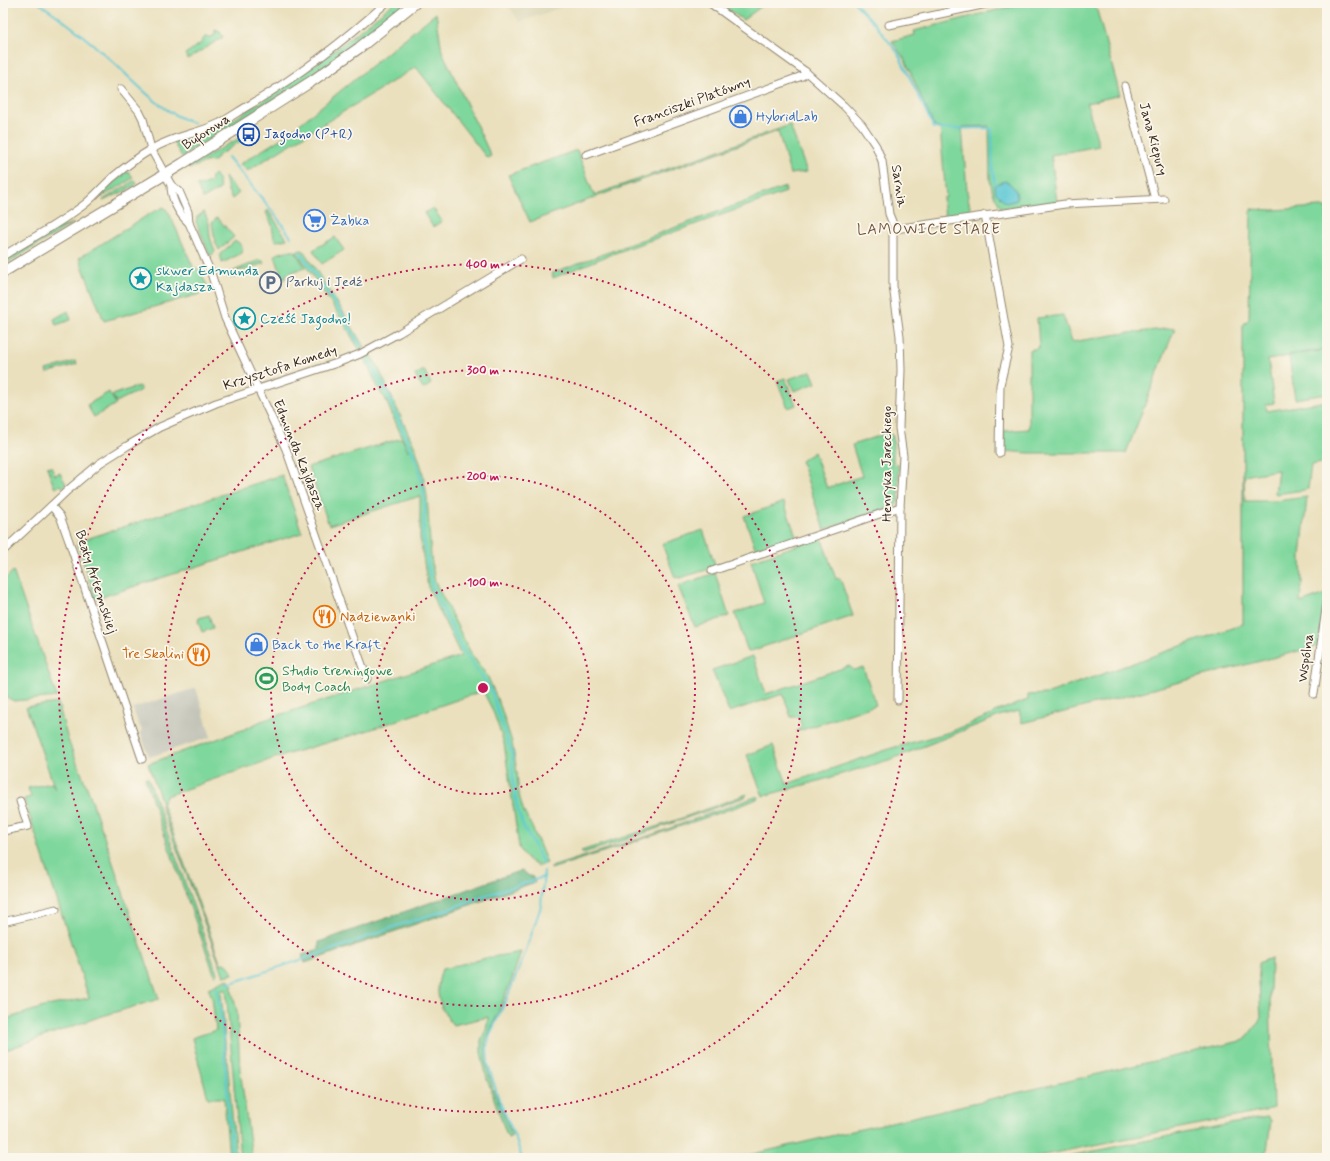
<svg xmlns="http://www.w3.org/2000/svg" width="1330" height="1161" font-family="Mynerve,sans-serif">
  <rect width="100%" height="100%" fill="#fbf7ec"/>
  <filter id="ink" filterUnits="userSpaceOnUse"><feTurbulence type="fractalNoise" baseFrequency=".025" numOctaves="2"/><feDisplacementMap in="SourceGraphic" scale="8" xChannelSelector="R" yChannelSelector="G"/><feConvolveMatrix kernelMatrix="1 2 1 2 8 2 1 2 1" color-interpolation-filters="sRGB"/></filter>
  <filter id="wash" filterUnits="userSpaceOnUse"><feTurbulence type="fractalNoise" baseFrequency=".012" numOctaves="4" result="noise"/><feDisplacementMap in="SourceGraphic" scale="16" xChannelSelector="R" yChannelSelector="G"/><feGaussianBlur stdDeviation="0.9" result="paint"/><feColorMatrix in="noise" values="0 0 0 0 0 0 0 0 0 0 0 0 0 0 0 0 0 1.4 0 .05"/><feComposite in="paint" operator="in"/></filter>
  <g filter="url(#wash)">
    <rect width="100%" height="100%" fill="#eae0bd"/>
    <polygon fill="#d9d5b5" points="506,3 573,3 520,22"/>
    <polygon fill="#c4c5b9" points="196,688 211,737 149,757 140,732 142,730 138,723 133,708"/>
    <g fill="#7ed79c" stroke="#5c805d">
      <path d="M394 3H407L350 49 324 68 192 150 190 149 189 150 190 152 182 157 173 142C191 137 209 133 225 124 239 117 251 108 264 100 310 71 352 37 394 3Z"/>
      <polygon points="719,3 766,3 743,20"/>
      <polygon points="1024,3 1095,3 1120,95 1087,103 1099,146 1051,155 1057,202 1001,208 993,193 990,180 989,126 962,127 967,191 971,213 945,218 943,198 946,197 940,128 937,128 933,124 905,60 892,41 915,35 914,31"/>
      <polygon points="436,13 442,51 491,156 487,158 416,67 247,171 240,164 285,136"/>
      <polygon points="215,30 220,32 223,37 188,59 185,54 200,44 205,37 211,37 215,35"/>
      <polygon points="790,125 807,172 790,174 778,131 625,186 530,222 508,175 577,150 594,195"/>
      <polygon points="240,138 241,141 219,155 214,161 205,162 189,169 188,167 216,151"/>
      <polygon points="126,172 130,173 133,178 102,197 100,196 121,176 124,176 123,174"/>
      <polygon points="214,174 218,179 220,189 203,199 197,186 199,185 200,186 212,181 211,177"/>
      <polygon points="225,177 239,193 232,199 228,191"/>
      <polygon points="135,180 137,184 127,190 103,201 103,200 125,186 126,188 128,187 127,185"/>
      <polygon points="785,187 786,192 612,254 553,278 552,273"/>
      <polygon points="164,207 169,213 194,269 197,268 199,270 210,291 104,321 79,258 151,213"/>
      <polygon points="1320,207 1327,207 1327,349 1289,355 1327,350 1327,394 1295,399 1289,356 1268,360 1274,403 1266,405 1267,411 1327,401 1327,462 1311,465 1308,489 1304,490 1276,494 1275,493 1278,470 1244,476 1245,501 1275,501 1307,497 1301,557 1302,582 1300,603 1326,594 1318,646 1022,723 1019,711 1002,715 892,759 815,782 763,796 747,755 773,745 787,784 892,748 950,732 991,715 994,712 1028,700 1028,695 1046,694 1243,624 1243,325 1249,319 1251,209 1273,210"/>
      <polygon points="433,208 442,221 433,227 424,213"/>
      <polygon points="268,210 287,239 277,241 274,239 272,225 266,212"/>
      <polygon points="204,212 209,223 210,237 215,252 210,256 196,222 197,217"/>
      <polygon points="217,217 234,237 219,250 215,241 212,223"/>
      <polygon points="73,223 3,266 3,261 26,246 28,247 27,245 53,230"/>
      <polygon points="335,237 344,250 322,264 313,250"/>
      <path d="M235 241 238 242C241 245 244 249 242 253L222 263 220 254Z"/>
      <polygon points="303,250 342,310 364,347 359,349 342,320 296,251"/>
      <polygon points="286,251 295,251 305,267 285,275 286,278 283,280 275,256 277,254"/>
      <polygon points="260,260 263,261 264,264 259,264 259,265 250,267 251,269 237,271 237,277 229,278 226,276 229,273"/>
      <polygon points="68,311 71,320 56,325 54,319"/>
      <polygon points="1063,315 1072,342 1119,334 1175,328 1126,453 1028,453 1004,451 1004,431 1029,429 1029,350 1039,348 1037,318"/>
      <path d="M370 355 377 365 416 450 422 469 427 496 431 557 435 582 472 655 488 677 501 708 512 742 517 772 519 795 524 812 532 827 547 863 539 866C529 862 524 857 519 847L504 743 493 711 483 691 366 731 275 758 180 791 166 796 162 803 209 931 220 963C229 963 229 966 233 974L224 976 161 806 162 803 148 764 245 729 261 721 461 656 428 587 420 538V496L329 525 308 467 402 438 408 451 384 396 382 395 364 358Z"/>
      <polygon points="76,361 77,364 47,373 46,370"/>
      <polygon points="424,370 431,384 423,389 415,375"/>
      <polygon points="811,371 816,383 794,391 789,379"/>
      <polygon points="785,378 796,405 788,408 777,381"/>
      <polygon points="139,386 141,390 116,402 112,395"/>
      <polygon points="109,392 116,404 94,417 87,405"/>
      <polygon points="888,433 893,436 893,465 898,464 899,500 895,506 824,530 801,461 814,452 827,488 862,476 852,445"/>
      <polygon points="51,466 55,475 60,473 66,484 63,487 60,485 56,488 54,487 47,467"/>
      <polygon points="282,475 302,533 95,599 77,542"/>
      <polygon points="784,502 797,539 757,553 744,516"/>
      <polygon points="703,530 716,567 680,578 675,577 662,544"/>
      <polygon points="821,537 836,579 840,578 853,616 748,652 735,613 764,603 751,561"/>
      <polygon points="13,571 57,697 14,701 8,698 3,684 3,581"/>
      <polygon points="715,573 729,616 695,627 678,586"/>
      <polygon points="209,615 213,628 202,632 198,621 199,618"/>
      <polygon points="753,656 766,694 849,666 854,670 863,667 876,705 796,732 802,726 798,717 791,717 783,694 729,712 712,670"/>
      <polygon points="58,703 68,740 90,795 159,999 96,1018 3,1051 3,1020 47,1006 89,998 24,799 31,797 28,788 52,783 55,789 26,707"/>
      <polygon points="145,778 148,778 217,973 215,976 162,828"/>
      <polygon points="747,794 745,797 622,841 583,853 581,851 671,822"/>
      <polygon points="758,796 759,798 745,804 655,835 551,869 551,867 654,834"/>
      <path d="M521 952 511 982 485 1043 486 1062 493 1089 512 1136 508 1138 487 1079 481 1052V1040L486 1030 488 1017 453 1025C438 1006 434 992 442 969L486 958Z"/>
      <polygon points="1271,958 1270,993 1273,1107 1265,1111 1029,1158 736,1158 1245,1040 1261,1018 1258,963"/>
      <polygon points="228,979 233,987 231,988 237,1011 240,1069 252,1158 240,1158 226,989 221,991 224,1025 226,1056 227,1057 236,1158 229,1158 224,1098 208,1098 192,1038 216,1030 212,997 208,988"/>
      <polygon points="1267,1117 1271,1120 1266,1158 1059,1158 1230,1124"/>
    </g>
    <polygon fill="#66b884" stroke="#507151" points="522,870 529,876 532,876 535,882 305,963 302,955 319,949 319,942"/>
    <path fill="#5cc8d4" stroke="#4c7979" d="M1005 181C1012 184 1018 191 1017 200L1006 203 996 193 994 185Z"/>
    <g fill="none" stroke-linecap="round" stroke-linejoin="round">
      <g stroke="#5cc8d4" stroke-width="2">
        <path d="M39 3C66 21 90 41 113 62 136 83 163 114 194 123"/>
        <polyline points="855,3 874,23 898,53 934,128 940,129 988,128 992,130 993,171 995,184"/>
        <polyline points="228,157 273,212 291,237"/>
        <polyline points="301,253 342,314 360,345"/>
        <polyline points="368,360 385,389 417,463 423,487 425,507 423,535 432,587 462,649 490,688 512,754 513,781 518,811 524,828 537,850 543,864"/>
        <polyline points="228,984 328,951 399,925 446,910 483,896 544,877"/>
        <polyline points="217,988 222,1026 232,1158"/>
        <polyline points="522,1158 516,1140 499,1100 488,1064 487,1045 491,1032 507,998 525,953 541,906 544,871"/>
      </g>
    </g>
  </g>
  <g filter="url(#ink)">
    <g fill="none" stroke-linecap="round" stroke-linejoin="round">
      <defs>
        <g id="minor">
          <polyline points="710,3 806,72 844,106 862,125 876,146 882,161 889,214 895,229"/>
          <polyline points="889,25 991,3"/>
          <polyline points="1125,86 1155,199"/>
          <polyline points="121,89 139,111 143,119 151,149 171,185 179,191 188,212 189,223 211,273 225,318 286,449 367,679"/>
          <polyline points="586,155 802,76 806,72"/>
          <path d="M171 185C171 199 178 213 189 223"/>
          <polyline points="985,215 1009,347 1000,385 999,453"/>
          <polyline points="895,229 893,233 893,286 900,336 901,370 899,428 903,456 900,507 898,700"/>
          <polyline points="895,229 1065,204 1164,199"/>
          <path d="M3 256C30 239 59 224 85 204 95 196 103 186 113 177 125 167 138 157 152 149 173 136 198 134 220 123 231 117 242 109 253 103 301 74 345 40 386 3"/>
          <polyline points="51,506 60,516 69,541 142,759"/>
          <polyline points="3,551 68,490 100,463 127,446 160,427 216,403 337,363 360,354 399,333 521,259"/>
          <polyline points="712,571 900,507"/>
          <polyline points="1314,694 1327,602"/>
          <polyline points="3,831 28,826 20,801"/>
          <polyline points="3,922 56,909"/>
        </g>
        <polyline id="secondary" points="3,272 182,164 312,81 359,48 415,3"/>
      </defs>
      <use href="#minor" stroke="#92856e" stroke-width="9"/>
      <use href="#secondary" stroke="#92856e" stroke-width="12"/>
      <use href="#minor" stroke="#fff" stroke-width="7"/>
      <use href="#secondary" stroke="#fff" stroke-width="10"/>
    </g>
  </g>
  <g fill="none" stroke="#c2185b" stroke-width="2" stroke-dasharray="2 4">
    <circle cx="483" cy="688" r="106"/>
    <circle cx="483" cy="688" r="212"/>
    <circle cx="483" cy="688" r="318"/>
    <circle cx="483" cy="688" r="424"/>
  </g>
  <defs>
    <symbol id="shop-ring" viewBox="-11 -11 22 22"><circle r="9.5" fill="#fbf7ec" stroke="#3f7fe0" stroke-width="1.5"/><path d="M-5-2.5h2.3a2.7 3.5 0 0 1 5.4 0H5L5.5 6h-11ZM-1.5-2.5h3a1.5 2.3 0 0 0-3 0Z" fill="#3f7fe0"/></symbol>
    <symbol id="bus-ring" viewBox="-11 -11 22 22"><circle r="9.5" fill="#fbf7ec" stroke="#1a4fb4" stroke-width="1.5"/><path d="M-5-6H5V4H4V6H2V4H-2V6H-4V4H-5ZM-3.5-4V0h7V-4ZM-3.5 1.2v1.5H-2V1.2ZM2 1.2v1.5H3.5V1.2Z" fill="#1a4fb4"/></symbol>
    <symbol id="supermarket-ring" viewBox="-11 -11 22 22"><circle r="9.5" fill="#fbf7ec" stroke="#3f7fe0" stroke-width="1.5"/><path d="M-6-5.5h2.5l.6 2H6L4.5 2H-2.5L-4.4-4H-6ZM-1.5 3.2a1.3 1.3 0 1 0 .1 0ZM3 3.2a1.3 1.3 0 1 0 .1 0Z" fill="#3f7fe0"/></symbol>
    <symbol id="sight-ring" viewBox="-11 -11 22 22"><circle r="9.5" fill="#fbf7ec" stroke="#0f9aa8" stroke-width="1.5"/><path d="M0-6L1.8-2.2L6-1.7L2.9 1.2L3.7 5.4L0 3.3L-3.7 5.4L-2.9 1.2L-6-1.7L-1.8-2.2Z" fill="#0f9aa8"/></symbol>
    <symbol id="parking-ring" viewBox="-11 -11 22 22"><circle r="9.5" fill="#fbf7ec" stroke="#5c6f8a" stroke-width="1.5"/><path d="M-3.5-5.5H1a3.5 3.5 0 0 1 0 7H-1V5.5H-3.5ZM-1-3.4V-.6H.8a1.4 1.4 0 0 0 0-2.8Z" fill="#5c6f8a"/></symbol>
    <symbol id="restaurant-ring" viewBox="-11 -11 22 22"><circle r="9.5" fill="#fbf7ec" stroke="#e8710a" stroke-width="1.5"/><path d="M-5-6h1v4h1v-4h1v4h1v-4h1v5L-1.5 .5V6h-2V.5L-5-1ZM5-6V6H3V1.5H1.5Q1.5-4 5-6Z" fill="#e8710a"/></symbol>
    <symbol id="stadium-ring" viewBox="-11 -11 22 22"><circle r="9.5" fill="#fbf7ec" stroke="#2e9e5b" stroke-width="1.5"/><path d="M0-5a6.5 5 0 1 0 0 10a6.5 5 0 1 0 0-10ZM-3.5-1.8h7v3.6h-7Z" fill="#2e9e5b"/></symbol>
  </defs>
  <g fill-rule="evenodd">
    <use href="#shop-ring" x="728" y="104" width="25" height="25"/>
    <use href="#bus-ring" x="236" y="122" width="25" height="25"/>
    <use href="#supermarket-ring" x="302" y="208" width="25" height="25"/>
    <use href="#sight-ring" x="128" y="266" width="25" height="25"/>
    <use href="#parking-ring" x="258" y="270" width="25" height="25"/>
    <use href="#sight-ring" x="232" y="306" width="25" height="25"/>
    <use href="#restaurant-ring" x="312" y="604" width="25" height="25"/>
    <use href="#shop-ring" x="244" y="632" width="25" height="25"/>
    <use href="#restaurant-ring" x="186" y="642" width="25" height="25"/>
    <use href="#stadium-ring" x="254" y="666" width="25" height="25"/>
  </g>
  <g text-anchor="middle" dominant-baseline="central" stroke-width="3.5" stroke-linejoin="round" paint-order="stroke">
    <g font-size="14" fill="#3b2a1e" stroke="#fbf7ec">
      <text transform="translate(692 102) rotate(-20)">Franciszki Platówny</text>
      <text transform="translate(206 132) rotate(-33)">Buforowa</text>
      <text transform="translate(1153 139) rotate(75)">Jana Kiepury</text>
      <text transform="translate(899 186) rotate(81)">Sarnia</text>
      <text transform="translate(280 368) rotate(-18)">Krzysztofa Komedy</text>
      <text transform="translate(299 455) rotate(68)">Edmunda Kajdasza</text>
      <text transform="translate(887 464) rotate(-90)">Henryka Jareckiego</text>
      <text transform="translate(96 582) rotate(72)">Beaty Artemskiej</text>
      <text transform="translate(1306 658) rotate(-82)">Wspólna</text>
    </g>
    <g font-size="14" fill="#366cbe" stroke="#fbf7ec" text-anchor="start">
      <text x="756" y="117">HybridLab</text>
      <text x="330" y="221">Żabka</text>
      <text x="272" y="645">Back to the Kraft</text>
    </g>
    <g font-size="14" fill="#164399" stroke="#fbf7ec" text-anchor="start">
      <text x="264" y="134">Jagodno (P+R)</text>
    </g>
    <g font-size="14" fill="#0d838f" stroke="#fbf7ec" text-anchor="start">
      <text x="156" y="271">skwer Edmunda<tspan x="156" dy="16">Kajdasza</tspan></text>
      <text x="260" y="319">Cześć Jagodno!</text>
    </g>
    <g font-size="14" fill="#4e5e75" stroke="#fbf7ec" text-anchor="start">
      <text x="286" y="282">Parkuj i Jedź</text>
    </g>
    <g font-size="14" fill="#c56008" stroke="#fbf7ec" text-anchor="start">
      <text x="340" y="617">Nadziewanki</text>
      <text x="184" y="654" text-anchor="end">Tre Skalini</text>
    </g>
    <g font-size="14" fill="#27864d" stroke="#fbf7ec" text-anchor="start">
      <text x="282" y="671">Studio treningowe<tspan x="282" dy="16">Body Coach</tspan></text>
    </g>
    <g font-size="15" letter-spacing="1" fill="#70543b" stroke="#fbf7ec">
      <text x="929" y="230">LAMOWICE STARE</text>
    </g>
  </g>
  <circle cx="483" cy="688" r="6" fill="#c2185b" stroke="#fbf7ec" stroke-width="2"/>
  <g font-size="12" text-anchor="middle" font-weight="bold" fill="#c2185b" stroke="#fbf7ec" stroke-width="3.5" stroke-linejoin="round" paint-order="stroke">
    <text x="483" y="268">400 m</text>
    <text x="483" y="374">300 m</text>
    <text x="483" y="480">200 m</text>
    <text x="483" y="586">100 m</text>
  </g>
  <rect width="1330" height="1161" fill="none" stroke="#fbf7ec" stroke-width="16"/>
</svg>
